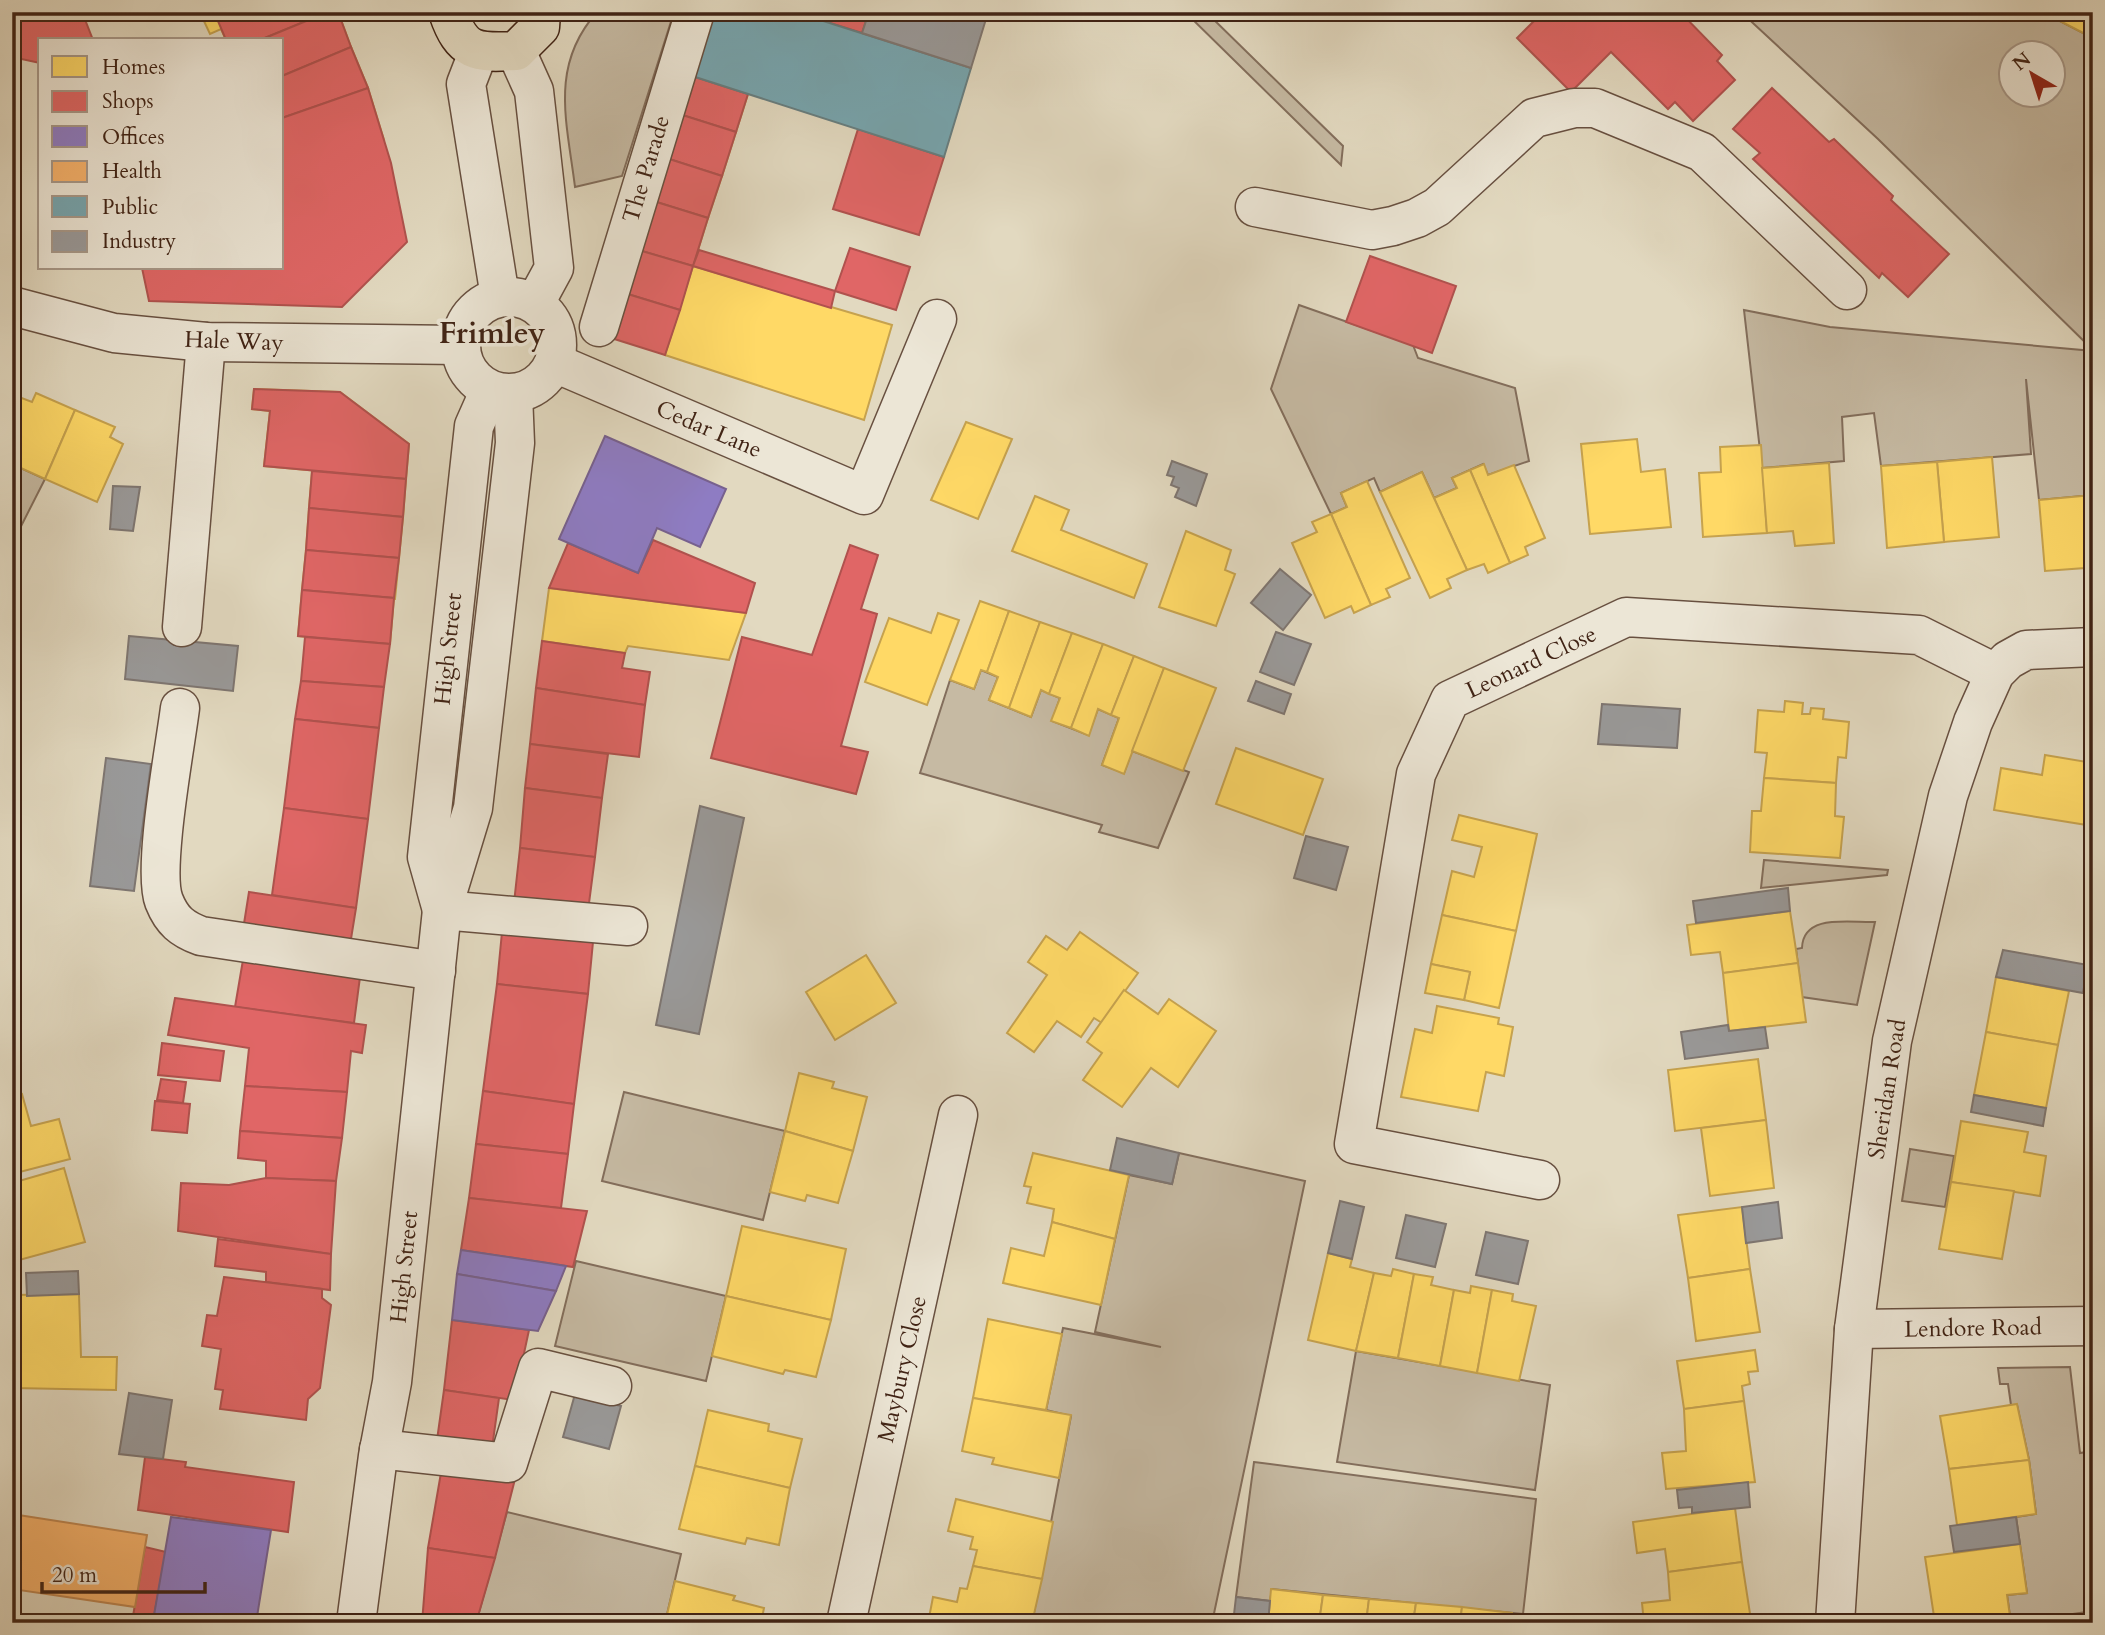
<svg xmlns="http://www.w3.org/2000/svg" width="2105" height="1635" font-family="Cardo,serif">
  <rect width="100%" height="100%" fill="#e2d9c0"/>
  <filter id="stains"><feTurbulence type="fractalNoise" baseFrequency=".00286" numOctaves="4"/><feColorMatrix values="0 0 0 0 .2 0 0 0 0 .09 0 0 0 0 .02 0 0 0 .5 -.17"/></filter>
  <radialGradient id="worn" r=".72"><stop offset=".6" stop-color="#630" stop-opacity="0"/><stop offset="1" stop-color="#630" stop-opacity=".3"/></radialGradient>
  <g fill="#c6baa3" stroke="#836e5c" stroke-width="2" fill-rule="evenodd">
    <path d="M597 12H674L622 176 575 187C567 122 549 66 597 12Z"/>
    <polygon points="1185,12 1206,12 1343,146 1341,165"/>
    <path d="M1741 12H2059L2056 19 2093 38V350L1878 139ZM2010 52H2052V94H2010Z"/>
    <polygon points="1299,305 1413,345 1418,358 1515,388 1529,461 1488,475 1483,464 1452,478 1457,488 1434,498 1422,472 1380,492 1374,478 1341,493 1347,507 1331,514 1271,389"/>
    <polygon points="1744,310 1830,327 2093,351 2093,495 2039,500 2026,379 2031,454 1881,466 1874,413 1842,417 1844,461 1762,468"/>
    <polygon points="12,464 45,479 12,544"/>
    <polygon points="981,670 998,677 989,700 1031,717 1041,690 1060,698 1052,721 1088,735 1098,709 1119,718 1102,765 1124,773 1132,751 1189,772 1158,848 1099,832 1102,825 920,773 950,680 974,689"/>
    <polygon points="1764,860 1888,870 1887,875 1761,888"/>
    <path d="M1875 922 1857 1005 1802 997 1796 949 1802 948C1803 913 1850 923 1875 922Z"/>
    <polygon points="624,1092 785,1131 763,1220 602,1181"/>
    <polygon points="1910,1149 1954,1156 1945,1207 1902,1201"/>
    <polygon points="1179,1153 1305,1181 1212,1623 1032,1623 1071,1416 1046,1410 1063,1328 1161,1347 1095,1332 1129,1175 1172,1184"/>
    <polygon points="576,1261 726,1296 706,1381 555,1346"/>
    <polygon points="1356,1351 1550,1385 1535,1490 1337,1462"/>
    <polygon points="2070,1367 2080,1453 2093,1451 2093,1611 2011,1623 2007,1595 2027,1593 2016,1517 2036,1514 2029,1460 2017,1405 2011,1405 2008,1384 2000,1384 1998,1368"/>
    <polygon points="1254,1462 1536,1499 1523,1614 1272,1589 1270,1601 1236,1597"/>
    <polygon points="507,1512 681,1554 665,1623 476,1623"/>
  </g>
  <g fill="#ffd966" stroke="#c6a24e" stroke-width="2">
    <polygon points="219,12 328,12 260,40 226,40 221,29 210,34 203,19"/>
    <polygon points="328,12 338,12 351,47 282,76 282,40 260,40"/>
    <polygon points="709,12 775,12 748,94 689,75"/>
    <polygon points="2059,12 2093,12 2093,38 2056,19"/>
    <polygon points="351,47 368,88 282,118 282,76"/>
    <polygon points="689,75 748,94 736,132 676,113"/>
    <polygon points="368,88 384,140 282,163 282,118"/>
    <polygon points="676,113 736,132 722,176 663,157"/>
    <polygon points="663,157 722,176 708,218 650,200"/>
    <polygon points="650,200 708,218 693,266 635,249"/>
    <polygon points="693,266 892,325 864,420 665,355"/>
    <polygon points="254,389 340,392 409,444 406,479 264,466 270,411 252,409"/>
    <polygon points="36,393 75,410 45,479 12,464 12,411 19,397 32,402"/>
    <polygon points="75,410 115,427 110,437 123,444 97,502 45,479"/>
    <polygon points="966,422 1012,439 978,519 931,500"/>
    <polygon points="1637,439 1641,472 1665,469 1671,527 1590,534 1581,444"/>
    <polygon points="1761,445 1767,533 1703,537 1699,473 1721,472 1720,447"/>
    <polygon points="1992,457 1999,537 1944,542 1937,462"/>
    <polygon points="1937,462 1944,542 1887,548 1881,466"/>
    <polygon points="1829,463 1834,543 1795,546 1793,531 1767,533 1762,468"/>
    <polygon points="1484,464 1488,475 1514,465 1545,538 1525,547 1528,555 1510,563 1470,470"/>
    <polygon points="1470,470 1510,563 1488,573 1484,564 1467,570 1434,498 1457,488 1452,478"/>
    <polygon points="312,471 406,479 403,517 309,508"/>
    <polygon points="1422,472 1467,570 1447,579 1451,588 1430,598 1380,492"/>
    <polygon points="1367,481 1410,578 1386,589 1390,597 1371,605 1331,514 1347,507 1341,493"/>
    <polygon points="2093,495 2093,560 2084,561 2085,568 2045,571 2039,500"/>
    <polygon points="1035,496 1069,510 1061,530 1147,564 1134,598 1012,551"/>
    <polygon points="309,508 403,517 399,558 306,550"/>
    <polygon points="1331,514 1371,605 1354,613 1351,606 1325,618 1292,543 1317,532 1312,522"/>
    <polygon points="1186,531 1231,550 1225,570 1235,574 1216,626 1159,607"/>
    <polygon points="306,550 399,558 395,599 302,590"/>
    <polygon points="549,588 746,613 729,660 628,646 625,653 542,641"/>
    <polygon points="302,590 394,598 390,644 298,636"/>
    <polygon points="980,601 1009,611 987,672 981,670 974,689 950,680"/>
    <polygon points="1009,611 1040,622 1009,708 989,700 998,677 987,672"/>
    <polygon points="938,613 959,620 927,705 865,682 889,618 931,633"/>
    <polygon points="1040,622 1072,633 1049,694 1041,690 1031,717 1009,708"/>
    <polygon points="1072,633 1103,644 1071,728 1051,721 1060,698 1049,694"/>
    <polygon points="1103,644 1134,656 1111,715 1098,709 1089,736 1071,728"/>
    <polygon points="1134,656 1164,668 1124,774 1102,765 1119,718 1111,715"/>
    <polygon points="1164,668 1216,688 1183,771 1132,751"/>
    <polygon points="1785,701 1803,703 1802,714 1810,714 1811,708 1824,709 1823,719 1849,722 1846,758 1838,757 1836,783 1764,778 1767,753 1755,752 1758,710 1784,712"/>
    <polygon points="1236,748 1323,779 1303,835 1216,804"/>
    <polygon points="2045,755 2093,763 2093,826 1994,810 2001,768 2042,775"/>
    <polygon points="1764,778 1836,783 1835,816 1844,817 1840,858 1750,852 1752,811 1761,811"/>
    <polygon points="1459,815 1537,834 1516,931 1442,915 1452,871 1474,877 1482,847 1452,840"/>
    <polygon points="1790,911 1798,963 1723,973 1720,952 1691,955 1687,925"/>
    <polygon points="1442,915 1516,931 1499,1008 1464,1000 1470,972 1431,964"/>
    <polygon points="1080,932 1138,973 1102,1023 1094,1018 1081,1037 1057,1021 1034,1052 1007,1033 1047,975 1028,962 1046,936 1067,950"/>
    <polygon points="866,955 896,1003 835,1040 806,992"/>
    <polygon points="1798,963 1806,1022 1729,1031 1723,973"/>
    <polygon points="1431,964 1470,972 1464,1000 1425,993"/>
    <polygon points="1996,977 2069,991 2058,1045 1986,1032"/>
    <polygon points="1124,990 1158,1014 1169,999 1216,1031 1178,1087 1151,1068 1122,1107 1083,1080 1102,1053 1087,1042"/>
    <polygon points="1437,1006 1499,1018 1498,1024 1513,1027 1504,1076 1486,1072 1478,1111 1401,1097 1415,1029 1432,1033"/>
    <polygon points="1986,1032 2058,1045 2046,1108 1974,1095"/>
    <polygon points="1758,1059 1766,1120 1675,1131 1668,1070"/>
    <polygon points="799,1073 834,1082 832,1088 867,1097 853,1151 785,1131"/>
    <polygon points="22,1094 31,1126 59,1119 70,1159 12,1174 12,1096"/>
    <polygon points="1766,1120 1774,1188 1710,1196 1701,1128"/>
    <polygon points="1961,1121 2028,1132 2024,1152 2046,1156 2040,1196 1951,1182"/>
    <polygon points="785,1131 853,1151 838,1203 807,1195 805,1201 770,1192"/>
    <polygon points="1033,1153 1129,1175 1115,1239 1052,1222 1054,1209 1027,1203 1031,1187 1024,1186"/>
    <polygon points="64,1168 85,1242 12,1262 12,1183"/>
    <polygon points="1951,1182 2014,1191 2002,1259 1939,1249"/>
    <polygon points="1742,1207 1750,1269 1688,1278 1678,1215"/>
    <polygon points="1052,1222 1115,1239 1101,1305 1003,1283 1011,1248 1044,1256"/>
    <polygon points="742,1226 846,1249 831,1320 726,1296"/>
    <polygon points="1328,1253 1352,1259 1350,1267 1374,1273 1356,1351 1308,1340"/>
    <polygon points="1393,1269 1414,1274 1398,1358 1356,1351 1374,1273 1391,1276"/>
    <polygon points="1750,1269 1760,1332 1696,1341 1688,1278"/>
    <polygon points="1414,1274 1433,1277 1431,1285 1454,1290 1440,1366 1398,1358"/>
    <polygon points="1471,1286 1492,1290 1477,1373 1440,1366 1454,1290 1470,1293"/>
    <polygon points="1492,1290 1513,1294 1512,1301 1536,1306 1519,1381 1477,1373"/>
    <polygon points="79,1294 81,1357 117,1357 116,1390 12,1388 12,1295"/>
    <polygon points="726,1296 831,1320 816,1377 785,1370 783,1374 712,1356"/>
    <polygon points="988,1319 1062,1334 1046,1410 973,1398"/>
    <polygon points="1755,1350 1758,1371 1748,1372 1750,1384 1742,1386 1744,1401 1684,1409 1677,1361"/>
    <polygon points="973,1398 1071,1415 1059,1478 992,1464 994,1458 962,1451"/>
    <polygon points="1744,1401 1755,1482 1666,1489 1662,1453 1686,1451 1684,1409"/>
    <polygon points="2017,1404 2029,1460 1949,1469 1940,1416"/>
    <polygon points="708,1410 769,1424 768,1431 802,1439 790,1488 695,1466"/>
    <polygon points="2029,1460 2036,1514 1957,1525 1949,1469"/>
    <polygon points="695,1466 790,1488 779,1545 747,1538 745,1544 679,1529"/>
    <polygon points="956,1499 1053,1522 1042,1579 973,1566 977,1550 970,1549 973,1537 948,1531"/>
    <polygon points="1735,1508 1742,1562 1668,1572 1665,1549 1637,1553 1633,1522"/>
    <polygon points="2020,1544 2027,1593 2007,1595 2011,1623 1935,1623 1925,1557"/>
    <polygon points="1742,1562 1751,1620 1644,1623 1642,1603 1670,1600 1668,1572"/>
    <polygon points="973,1566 1042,1579 1032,1623 928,1623 933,1597 957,1602 960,1588 967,1589"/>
    <polygon points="675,1581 735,1596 733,1600 764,1608 761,1623 665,1623"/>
    <polygon points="1271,1589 1323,1595 1319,1623 1268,1623"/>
    <polygon points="1323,1595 1369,1599 1366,1623 1319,1623"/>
    <polygon points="1369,1599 1416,1603 1413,1623 1366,1623"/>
    <polygon points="1416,1603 1462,1607 1460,1623 1413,1623"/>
    <polygon points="1462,1607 1512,1613 1511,1623 1460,1623"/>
  </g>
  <g fill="#e06666" stroke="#b0524e" stroke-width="2">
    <polygon points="12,12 82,12 93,40 40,40 40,63 12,57"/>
    <polygon points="219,12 328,12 260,40 226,40 215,14"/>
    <polygon points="328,12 338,12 351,47 282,76 282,40 260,40"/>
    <polygon points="795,12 869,12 862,33"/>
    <polygon points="1543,12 1680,12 1722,55 1717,61 1735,80 1693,121 1675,102 1668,109 1611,52 1571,92 1517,38"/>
    <polygon points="351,47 368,88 282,118 282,76"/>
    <polygon points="689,75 748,94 736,132 676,113"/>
    <polygon points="368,88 391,163 407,242 342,307 149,301 142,268 282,268 282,118"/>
    <polygon points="1772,88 1829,142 1834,139 1893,196 1891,200 1949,254 1908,297 1882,273 1879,278 1753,159 1760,153 1733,129"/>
    <polygon points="676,113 736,132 722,176 663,157"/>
    <polygon points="858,129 944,157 919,235 833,209"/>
    <polygon points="663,157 722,176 708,218 650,200"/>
    <polygon points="650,200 708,218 693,266 635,249"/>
    <polygon points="850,248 910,267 896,310 835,291"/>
    <polygon points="635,249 693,266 680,310 621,292"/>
    <polygon points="699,250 835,291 831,308 693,266"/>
    <polygon points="1370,256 1456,286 1432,353 1346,322"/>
    <polygon points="621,292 680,310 665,355 608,337"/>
    <polygon points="254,389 340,392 409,444 406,479 264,466 270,411 252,409"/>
    <polygon points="312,471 406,479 403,517 309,508"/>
    <polygon points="309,508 403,517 399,558 306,550"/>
    <polygon points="653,540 755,583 746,613 549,588 568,543 638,573"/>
    <polygon points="850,545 878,555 861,609 877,614 841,746 868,752 856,794 711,758 742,637 812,655"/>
    <polygon points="306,550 399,558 394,598 302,590"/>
    <polygon points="302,590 394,598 390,644 298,636"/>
    <polygon points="305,637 390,644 384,687 301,681"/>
    <polygon points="542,641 625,653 622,668 650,672 645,705 536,688"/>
    <polygon points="301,681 384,687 379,728 295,719"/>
    <polygon points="536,688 645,705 639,757 530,744"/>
    <polygon points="295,719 379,728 368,819 284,808"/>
    <polygon points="530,744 608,754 602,798 525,788"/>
    <polygon points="525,788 602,798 595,857 520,848"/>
    <polygon points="284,808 368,819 356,908 272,895"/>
    <polygon points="520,848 595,857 588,911 514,903"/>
    <polygon points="249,892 356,908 350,945 243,930"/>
    <polygon points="502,932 593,942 588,994 497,984"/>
    <polygon points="243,960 360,977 354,1023 235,1007"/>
    <polygon points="497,984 588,994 574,1104 483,1091"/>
    <polygon points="175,998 366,1025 362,1053 351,1051 347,1092 245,1086 249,1048 168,1035"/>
    <polygon points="162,1043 224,1051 220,1081 158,1075"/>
    <polygon points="161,1079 186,1082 183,1103 157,1100"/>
    <polygon points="245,1086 347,1092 342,1138 240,1131"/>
    <polygon points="483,1091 574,1104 568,1154 476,1144"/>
    <polygon points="155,1101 190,1104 187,1133 152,1130"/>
    <polygon points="240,1131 342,1138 336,1181 266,1178 266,1161 238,1158"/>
    <polygon points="476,1144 568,1154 561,1208 469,1198"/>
    <polygon points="266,1178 336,1181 331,1254 178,1231 181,1183 229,1185"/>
    <polygon points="469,1198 587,1211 573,1267 461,1250"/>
    <polygon points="218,1239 331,1254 330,1290 266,1282 266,1272 215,1266"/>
    <polygon points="224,1277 322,1289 322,1298 331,1305 320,1388 308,1399 306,1420 220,1409 223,1390 215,1389 221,1349 202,1346 207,1315 217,1316"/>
    <polygon points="452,1320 529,1330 514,1400 444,1390"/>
    <polygon points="444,1390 499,1398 492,1448 437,1440"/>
    <polygon points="145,1457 186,1462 185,1467 294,1482 288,1532 138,1510"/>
    <polygon points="442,1467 515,1479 495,1558 428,1548"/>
    <polygon points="145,1547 166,1552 153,1621 133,1616"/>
    <polygon points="428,1548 495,1558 476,1623 422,1623"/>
  </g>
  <g fill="#8e7cc3" stroke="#77618f" stroke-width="2">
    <polygon points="605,436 726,489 700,547 657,528 638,573 559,539"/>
    <polygon points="461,1250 548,1263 566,1266 556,1291 457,1274"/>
    <polygon points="457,1274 556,1291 538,1331 452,1320"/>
    <polygon points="171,1517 271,1530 256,1623 153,1621"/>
  </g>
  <polygon fill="#f6b26b" stroke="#bf8751" stroke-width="2" points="12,1514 147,1535 135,1607 12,1589"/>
  <polygon fill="#76a5af" stroke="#667e81" stroke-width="2" points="709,12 795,12 971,68 944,157 689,75"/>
  <g fill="#999" stroke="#7e7671" stroke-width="2">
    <polygon points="869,12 964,12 986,19 971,68 862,33"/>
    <polygon points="1172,461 1207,474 1196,506 1175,497 1179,488 1171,485 1174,477 1167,475"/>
    <polygon points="113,486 140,487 133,531 110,529"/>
    <polygon points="1280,569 1311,595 1283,630 1251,603"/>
    <polygon points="1276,632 1311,644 1294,685 1260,672"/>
    <polygon points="129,636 238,646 233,691 125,679"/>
    <polygon points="1256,681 1291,694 1284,714 1248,701"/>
    <polygon points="1602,704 1680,709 1677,748 1598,744"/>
    <polygon points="106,758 151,764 134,891 90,886"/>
    <polygon points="700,806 744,818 699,1034 656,1025"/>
    <polygon points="1306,836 1348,847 1336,890 1294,878"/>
    <polygon points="1788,888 1790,911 1696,923 1693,901"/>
    <polygon points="2003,950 2088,965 2083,993 1996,977"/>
    <polygon points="1728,1025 1729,1031 1765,1027 1768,1048 1685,1059 1681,1032"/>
    <polygon points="1974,1095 2046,1108 2043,1126 1971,1112"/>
    <polygon points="1117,1138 1179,1153 1172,1184 1110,1170"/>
    <polygon points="1340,1201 1364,1207 1352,1259 1328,1253"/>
    <polygon points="1778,1202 1782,1238 1746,1243 1742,1207"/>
    <polygon points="1406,1215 1446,1224 1435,1267 1396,1258"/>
    <polygon points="1486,1232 1528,1241 1518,1284 1476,1275"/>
    <polygon points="78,1271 79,1294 27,1296 26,1273"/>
    <polygon points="129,1393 172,1400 163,1459 119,1454"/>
    <polygon points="575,1394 621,1406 609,1449 563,1437"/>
    <polygon points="1748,1482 1750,1507 1692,1513 1692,1507 1679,1508 1677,1490"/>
    <polygon points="2016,1517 2020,1544 1954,1552 1950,1526"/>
    <polygon points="1236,1597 1270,1601 1268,1623 1233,1623"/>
  </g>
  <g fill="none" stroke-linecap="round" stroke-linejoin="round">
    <defs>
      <g id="minor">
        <polyline points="516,51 534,91 554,268 535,303"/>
        <polyline points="478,53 466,84 500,297"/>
        <polyline points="1255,207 1372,230 1393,226 1417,218 1437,207 1534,118 1574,108 1595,108 1702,152 1847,290"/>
        <circle cx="509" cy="345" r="48"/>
        <polyline points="12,306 114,333 206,342 460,345"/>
        <polyline points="599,327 695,12"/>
        <polyline points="555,363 864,495 937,319"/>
        <polyline points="182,627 206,342"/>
        <path d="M180 708C175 748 152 870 164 901 172 921 182 929 201 936L436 971"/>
        <polyline points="442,910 427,857 474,426 490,390"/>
        <polyline points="442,910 628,926"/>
        <polyline points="1540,1180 1354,1144 1416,774 1450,700 1626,617 1919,635 1995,673"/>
        <polyline points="1854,1329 2093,1326"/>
        <polyline points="379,1449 508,1463 538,1368 612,1386"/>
        <polyline points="356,1623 378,1456 392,1382 442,910 473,808 515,443 513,394"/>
        <polyline points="846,1623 958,1115"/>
        <polyline points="1835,1623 1854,1329 1892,1041 1948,796 1973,722 1995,673 2008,660 2026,650 2093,647"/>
      </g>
      <path id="major" d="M448 12C462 53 476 53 516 51L540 27 541 12"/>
    </defs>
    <use href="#minor" stroke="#685040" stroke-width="41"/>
    <use href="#major" stroke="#402315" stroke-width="41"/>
    <use href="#minor" stroke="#ece6d6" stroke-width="38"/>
    <use href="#major" stroke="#e2d9c0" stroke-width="38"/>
  </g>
  <g text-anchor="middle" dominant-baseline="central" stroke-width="7" stroke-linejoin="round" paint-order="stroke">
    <g font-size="23" fill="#402315" stroke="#ece6d6">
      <text transform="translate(646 169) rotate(-73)">The Parade</text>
      <text transform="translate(234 341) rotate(2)">Hale Way</text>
      <text transform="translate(709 429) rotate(23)">Cedar Lane</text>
      <text transform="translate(448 649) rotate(-84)">High Street</text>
      <text transform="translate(1531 662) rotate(-25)">Leonard Close</text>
      <text transform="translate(1887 1089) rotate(-81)">Sheridan Road</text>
      <text transform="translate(404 1267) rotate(-84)">High Street</text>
      <text transform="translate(1973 1328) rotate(-1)">Lendore Road</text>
      <text transform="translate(902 1369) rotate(-77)">Maybury Close</text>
    </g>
    <g font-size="30" font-weight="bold" fill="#402315" stroke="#ece6d6">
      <text x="492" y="333">Frimley</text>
    </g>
  </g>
  <rect width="2105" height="1635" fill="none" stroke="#e2d9c0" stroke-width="42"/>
  <rect x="14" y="14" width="2077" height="1607" fill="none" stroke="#402315" stroke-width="3.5"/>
  <rect x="21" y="21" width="2063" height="1593" fill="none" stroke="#402315" stroke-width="2"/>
  <rect x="38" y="38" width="245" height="231" fill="#ece6d6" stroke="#a79889" stroke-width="2"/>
  <rect x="52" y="56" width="35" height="21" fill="#ffd966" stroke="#a79889" stroke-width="2"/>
  <text x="102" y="74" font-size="21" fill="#402315">Homes</text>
  <rect x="52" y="91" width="35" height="21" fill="#e06666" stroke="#a79889" stroke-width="2"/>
  <text x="102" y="108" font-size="21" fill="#402315">Shops</text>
  <rect x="52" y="126" width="35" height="21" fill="#8e7cc3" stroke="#a79889" stroke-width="2"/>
  <text x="102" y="144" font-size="21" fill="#402315">Offices</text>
  <rect x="52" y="161" width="35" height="21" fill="#f6b26b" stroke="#a79889" stroke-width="2"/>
  <text x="102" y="178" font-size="21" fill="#402315">Health</text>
  <rect x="52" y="196" width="35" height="21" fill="#76a5af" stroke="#a79889" stroke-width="2"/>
  <text x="102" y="214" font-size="21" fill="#402315">Public</text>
  <rect x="52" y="231" width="35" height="21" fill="#999999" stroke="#a79889" stroke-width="2"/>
  <text x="102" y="248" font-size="21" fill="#402315">Industry</text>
  <g transform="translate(2032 74) rotate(321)"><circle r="33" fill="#ece6d6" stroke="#a79889" stroke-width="2"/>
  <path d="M0-5L12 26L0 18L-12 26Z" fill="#8f2418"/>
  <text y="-10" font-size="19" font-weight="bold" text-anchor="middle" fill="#402315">N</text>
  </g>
  <path d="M42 1582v10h163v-10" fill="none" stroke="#402315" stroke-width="3.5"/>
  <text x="52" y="1582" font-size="21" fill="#402315" stroke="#ece6d6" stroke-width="5" paint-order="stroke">20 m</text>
  <rect width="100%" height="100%" filter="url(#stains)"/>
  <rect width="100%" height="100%" fill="url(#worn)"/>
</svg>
